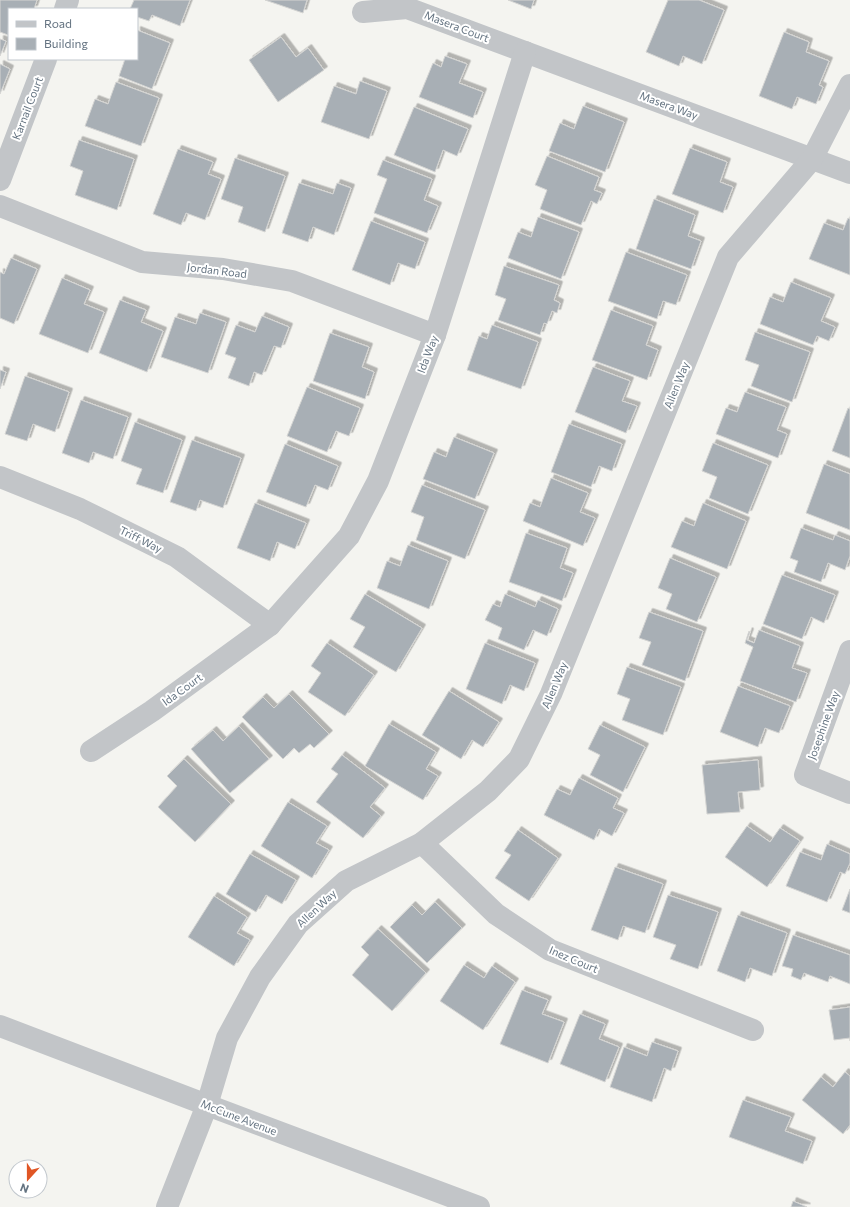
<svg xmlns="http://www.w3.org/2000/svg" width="850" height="1207" font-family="Commissioner,sans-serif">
  <defs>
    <filter id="shadow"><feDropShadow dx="3.5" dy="-3.5" stdDeviation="0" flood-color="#0004"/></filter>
  </defs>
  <rect width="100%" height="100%" fill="#f4f4f0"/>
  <g fill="#a8afb5" stroke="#d5d5d3" filter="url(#shadow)">
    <polygon points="0,0 37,0 34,9 9,9 8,35 0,32"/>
    <polygon points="134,0 190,0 180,26 152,15 149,21 137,17 137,9 130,9"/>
    <polygon points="265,0 307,0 303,13"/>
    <polygon points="508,0 534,0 531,9"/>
    <polygon points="668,0 699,0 724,10 702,64 683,56 679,66 646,52"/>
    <polygon points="137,30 170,43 152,89 119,76 125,59 137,59"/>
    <polygon points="784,32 809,42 806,52 829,61 819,85 823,87 816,104 797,97 792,109 759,96"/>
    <polygon points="281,37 296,57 308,48 324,70 278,102 249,60"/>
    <polygon points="0,39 6,41 0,56"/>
    <polygon points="445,56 467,64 459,83 483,92 473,118 419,97 433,63 441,67"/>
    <polygon points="0,64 10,69 0,94"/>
    <polygon points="360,81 387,91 369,139 321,122 334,86 356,94"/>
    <polygon points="116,82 159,98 141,146 85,126 95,99 108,104"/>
    <polygon points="583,106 624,122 605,172 549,151 560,123 574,129"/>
    <polygon points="414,107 468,129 457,156 443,150 435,172 394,155"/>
    <polygon points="79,140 134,159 117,210 75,195 83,171 70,166"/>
    <polygon points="690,148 727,162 720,182 733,187 723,213 672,194"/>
    <polygon points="178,149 213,162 208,174 221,179 205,220 186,213 181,225 153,214"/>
    <polygon points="547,156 599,177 594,190 602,193 597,204 591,201 581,225 540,209 547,190 535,185"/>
    <polygon points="235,158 285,176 265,232 238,222 243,207 221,199"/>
    <polygon points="383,160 432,179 424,200 438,206 427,233 374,213 387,179 377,175"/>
    <polygon points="299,183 333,194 337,183 351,188 334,235 313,227 308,242 282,233"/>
    <polygon points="654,199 695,215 688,236 701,241 691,269 636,249"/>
    <polygon points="538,217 579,232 561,279 508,258 518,232 531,237"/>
    <polygon points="848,218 850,219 850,275 809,259 824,223 843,230"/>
    <polygon points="371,221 425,242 415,269 398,263 390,285 352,270"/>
    <polygon points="626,252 687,275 676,305 663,301 657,319 608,301"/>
    <polygon points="11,258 37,269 14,324 0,318 0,272 4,274"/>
    <polygon points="504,266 559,285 554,300 560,303 557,313 552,311 547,324 544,323 540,335 498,320 506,299 495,295"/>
    <polygon points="62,278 90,290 84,304 104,312 88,353 39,334"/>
    <polygon points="791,282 831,298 821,321 835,327 829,341 817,336 813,345 760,324 770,297 783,302"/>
    <polygon points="120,300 146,310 141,322 163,331 147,372 99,353"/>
    <polygon points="611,310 653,326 646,345 658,350 647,380 592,360"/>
    <polygon points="200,313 226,322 208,373 161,357 175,317 196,324"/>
    <polygon points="262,316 289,327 281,348 274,346 262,375 254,372 249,386 228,378 236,358 225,354 236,325 255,332"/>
    <polygon points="492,325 538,342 521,389 467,370 479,336 487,339"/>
    <polygon points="755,332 810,352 792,402 751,386 759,365 745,360"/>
    <polygon points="330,333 369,347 362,367 374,372 365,399 313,381"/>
    <polygon points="593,367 630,381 622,401 637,406 626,433 575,412"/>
    <polygon points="0,370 6,372 0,389"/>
    <polygon points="25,376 69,392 55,432 33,424 27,441 5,434"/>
    <polygon points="307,387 360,408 349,436 336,431 327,452 287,436"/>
    <polygon points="745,392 786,407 777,430 787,434 778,458 716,434 726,408 737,412"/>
    <polygon points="81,400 128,417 113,459 93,452 89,463 62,453"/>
    <polygon points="848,408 850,409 850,458 832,451"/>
    <polygon points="135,422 182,440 163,493 136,484 142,469 121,461"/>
    <polygon points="569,424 622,444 612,471 599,466 591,487 551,472"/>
    <polygon points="454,437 494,453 475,499 423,479 434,452 446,457"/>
    <polygon points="192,440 241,458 223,508 200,500 196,511 170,502"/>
    <polygon points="713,443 768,465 748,514 709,498 717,477 702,471"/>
    <polygon points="285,444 338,466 328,490 315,485 306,507 266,492"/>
    <polygon points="824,464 850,474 850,530 806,513"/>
    <polygon points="551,478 588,493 580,512 595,518 583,546 523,521 530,503 540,507"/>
    <polygon points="422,485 485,510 465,559 416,540 424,517 411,512"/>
    <polygon points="255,503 306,523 295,549 277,542 270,561 237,548"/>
    <polygon points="703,503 746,521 727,569 671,547 682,521 694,526"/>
    <polygon points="801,528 833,540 835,535 850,541 850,556 845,570 828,563 821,582 794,572 798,561 790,558"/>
    <polygon points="526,533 567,548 560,568 573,573 562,601 509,582"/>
    <polygon points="408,545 448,561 429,609 377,588 387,561 400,566"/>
    <polygon points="670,558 716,577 697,622 666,609 672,594 658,588"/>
    <polygon points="782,575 835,595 824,623 811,617 802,639 763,624"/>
    <polygon points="365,594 422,628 396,672 353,647 365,627 350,619"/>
    <polygon points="505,594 535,607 538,600 558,609 547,636 533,630 524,650 498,639 502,628 485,620 493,604 500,607"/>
    <polygon points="649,612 703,631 685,681 642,665 651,642 639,638"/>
    <polygon points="759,630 800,646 792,668 807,673 796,702 740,681 753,647 745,643 749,631 750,632 747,640 754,643"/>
    <polygon points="327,643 374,675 345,716 308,692 321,673 311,666"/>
    <polygon points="485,643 535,663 524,691 510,685 502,704 466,689"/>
    <polygon points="627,667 681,687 663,735 622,720 630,699 617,694"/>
    <polygon points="738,686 790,706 779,733 765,728 758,747 720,732"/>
    <polygon points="449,691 499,722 483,747 472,740 461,759 422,735"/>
    <polygon points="289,694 329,734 314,748 310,744 299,753 294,748 283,759 242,717 263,697 274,708"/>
    <polygon points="389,724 436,752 426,769 438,776 423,800 365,766"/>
    <polygon points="600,725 645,747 623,792 590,775 600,755 588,749"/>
    <polygon points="239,726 269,759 230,793 191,749 213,730 223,741"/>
    <polygon points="342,755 385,788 370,807 381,816 363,838 316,802 338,774 331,769"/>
    <polygon points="184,759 231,804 195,842 158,807 177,786 167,776"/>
    <polygon points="758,760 760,790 738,792 740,812 707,814 702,765"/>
    <polygon points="579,778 618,798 613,808 624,813 612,836 599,829 594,840 544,815 557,789 570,795"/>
    <polygon points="288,802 327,826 316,843 329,850 312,878 261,846"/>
    <polygon points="747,826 770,842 780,828 800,841 767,887 725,857"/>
    <polygon points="518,830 558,858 529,901 495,878 511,855 504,851"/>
    <polygon points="827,844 850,854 850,863 845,874 840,872 827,902 786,886 800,852 821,860"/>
    <polygon points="250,854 296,880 282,904 266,895 256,912 226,894"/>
    <polygon points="615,867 663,884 645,933 623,926 618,940 591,930"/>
    <polygon points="850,889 850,913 842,910"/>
    <polygon points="668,895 718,912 698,969 670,959 676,945 653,937"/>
    <polygon points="214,896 247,917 237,933 250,940 234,966 188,937"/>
    <polygon points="435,902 462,928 427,963 390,927 412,905 422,915"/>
    <polygon points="738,915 787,933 772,976 750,968 745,982 717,971"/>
    <polygon points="378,929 426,973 392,1011 352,975 369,955 361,947"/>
    <polygon points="793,935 850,955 850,984 830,976 828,982 804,973 801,980 791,976 793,969 782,966"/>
    <polygon points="464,965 484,978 492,966 515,982 483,1030 440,1001"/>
    <polygon points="522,990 548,1000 542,1014 564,1022 548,1063 500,1044"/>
    <polygon points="850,1007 850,1041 850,1038 834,1040 829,1010"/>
    <polygon points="580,1014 605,1024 599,1039 619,1047 605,1082 560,1064"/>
    <polygon points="652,1042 678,1051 671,1071 664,1068 652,1102 610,1087 624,1047 647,1056"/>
    <polygon points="845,1072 850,1076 850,1125 843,1134 802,1100 821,1077 833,1087"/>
    <polygon points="743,1100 791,1117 785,1131 812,1141 803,1164 729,1137"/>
    <polygon points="793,1201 807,1207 791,1207"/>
  </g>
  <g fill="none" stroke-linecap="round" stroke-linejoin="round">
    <g stroke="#c2c5c8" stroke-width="22">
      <polyline points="65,9 68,0"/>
      <polyline points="363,12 407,8 850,173"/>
      <polyline points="0,180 46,59"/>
      <polyline points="0,206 142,262 223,269 292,281 435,335"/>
      <polyline points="0,477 80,509 177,557 270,625"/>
      <polyline points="850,651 805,775 850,793"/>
      <polyline points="91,751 152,711 270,625 349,536 378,481 435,335 525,52"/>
      <polyline points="422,843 496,914 550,950 753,1030"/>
      <polyline points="0,1026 207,1105 479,1207"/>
      <polyline points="167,1207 207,1105 227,1038 260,977 298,924 346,881 422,843 488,791 519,759 551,694 728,257 812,159 850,85"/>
    </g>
  </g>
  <g text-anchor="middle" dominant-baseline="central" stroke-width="4" stroke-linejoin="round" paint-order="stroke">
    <g font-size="11" fill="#647381" stroke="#fff">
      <text transform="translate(457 26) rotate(21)">Masera Court</text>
      <text transform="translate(669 105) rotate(20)">Masera Way</text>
      <text transform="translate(27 108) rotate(-69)">Karnail Court</text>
      <text transform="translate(217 270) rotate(7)">Jordan Road</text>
      <text transform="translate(427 354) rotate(-69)">Ida Way</text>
      <text transform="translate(676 385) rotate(-68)">Allen Way</text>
      <text transform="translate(141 539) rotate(26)">Triff Way</text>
      <text transform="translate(554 685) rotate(-67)">Allen Way</text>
      <text transform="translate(182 689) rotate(-36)">Ida Court</text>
      <text transform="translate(823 725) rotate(-70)">Josephine Way</text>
      <text transform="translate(316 908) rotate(-43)">Allen Way</text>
      <text transform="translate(574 959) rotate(23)">Inez Court</text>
      <text transform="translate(239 1117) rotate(21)">McCune Avenue</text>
    </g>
  </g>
  <rect x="8" y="8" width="130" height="52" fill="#ffffff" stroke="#c1c7cd"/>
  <rect x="16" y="21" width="20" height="6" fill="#c2c5c8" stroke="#c1c7cd"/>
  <text x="44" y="28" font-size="12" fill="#647381">Road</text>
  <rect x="16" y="38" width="20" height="12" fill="#a8afb5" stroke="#c1c7cd"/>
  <text x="44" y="48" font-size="12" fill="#647381">Building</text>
  <g transform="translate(28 1179) rotate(201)"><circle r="19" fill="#ffffff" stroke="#c1c7cd"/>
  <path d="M0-3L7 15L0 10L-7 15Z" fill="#e05625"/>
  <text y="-6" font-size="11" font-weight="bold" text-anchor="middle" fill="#647381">N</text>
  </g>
</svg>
